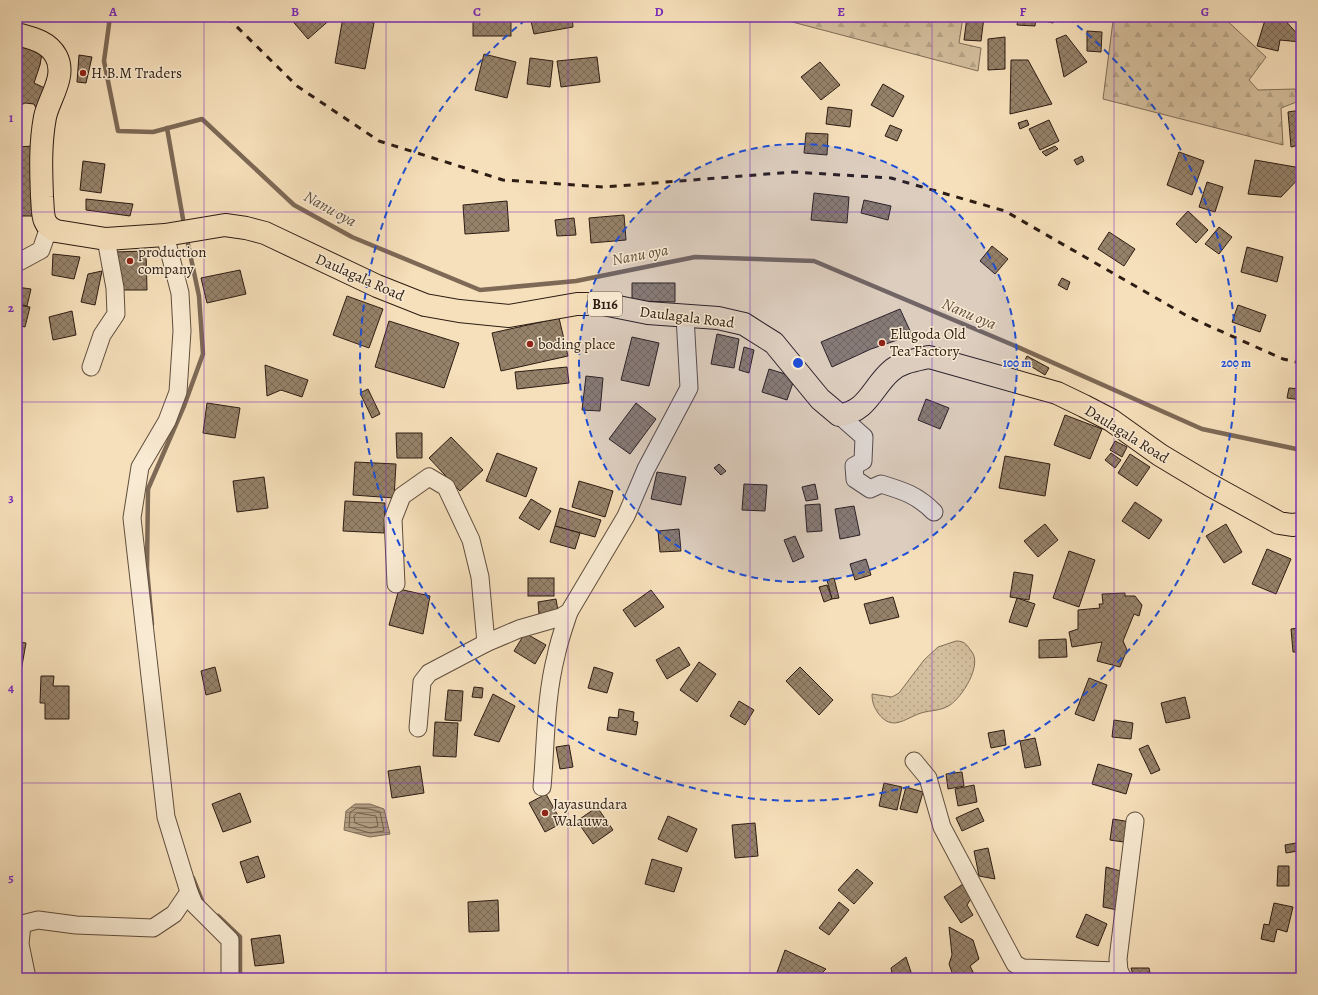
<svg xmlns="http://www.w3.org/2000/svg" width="1318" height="995" font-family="Alegreya,serif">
  <defs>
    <pattern id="forest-firs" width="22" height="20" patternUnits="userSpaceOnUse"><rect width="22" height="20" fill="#d4bf9e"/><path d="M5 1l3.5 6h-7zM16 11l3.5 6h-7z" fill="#b6a487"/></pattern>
    <pattern id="park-dots" width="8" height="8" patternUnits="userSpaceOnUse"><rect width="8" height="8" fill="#d4bf9e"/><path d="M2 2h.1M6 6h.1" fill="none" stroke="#b6a487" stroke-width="1.8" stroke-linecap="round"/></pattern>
    <pattern id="water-rules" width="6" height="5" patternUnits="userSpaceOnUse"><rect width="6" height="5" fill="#b29d82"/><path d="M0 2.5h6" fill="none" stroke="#917f69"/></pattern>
    <pattern id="building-cross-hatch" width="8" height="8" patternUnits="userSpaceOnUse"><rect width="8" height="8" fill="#96826a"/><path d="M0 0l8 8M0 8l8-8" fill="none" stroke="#7b6a56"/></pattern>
  </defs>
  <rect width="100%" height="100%" fill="#f6e0bb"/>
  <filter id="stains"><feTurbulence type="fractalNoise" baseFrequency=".005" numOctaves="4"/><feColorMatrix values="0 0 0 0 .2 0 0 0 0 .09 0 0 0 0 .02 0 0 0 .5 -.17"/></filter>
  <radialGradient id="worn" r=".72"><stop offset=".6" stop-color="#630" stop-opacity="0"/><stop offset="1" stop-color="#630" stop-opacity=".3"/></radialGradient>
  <g fill="url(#forest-firs)" stroke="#806e58">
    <polygon points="782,17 963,17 959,43 981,48 978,71 781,19"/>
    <polygon points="1126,17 1223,17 1266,57 1249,80 1258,90 1295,89 1299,101 1281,108 1283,145 1103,99 1113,21"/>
  </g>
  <path fill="url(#park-dots)" stroke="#806e58" d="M956 641C966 641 967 646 972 652 982 666 962 697 950 705 941 711 931 710 921 713 904 719 892 732 878 713 874 707 872 702 872 694L892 697 899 693 924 660 938 647Z"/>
  <polygon fill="url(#water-rules)" stroke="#7d6956" points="355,804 370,804 384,809 390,834 370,837 344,830 346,811"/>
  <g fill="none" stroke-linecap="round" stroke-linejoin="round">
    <g stroke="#705c4a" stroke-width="1">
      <polygon points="357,808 369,809 380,812 384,831 370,833 349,827 350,813"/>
      <polygon points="358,813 376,816 378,826 370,828 355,823 354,816"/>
    </g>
    <g stroke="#7d6956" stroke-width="4.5">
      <polyline points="110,17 104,61 118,131 153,132 202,119 294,205 352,237 480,290 576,281 695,257 814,261 1013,345 1202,429 1301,450"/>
      <polyline points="167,128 183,219"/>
      <polyline points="152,624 147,569 148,489 184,406 203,354 199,296 188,244"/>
      <polyline points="193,878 203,903"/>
      <polyline points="218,916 240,937 240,978"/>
    </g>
  </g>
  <g fill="url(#building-cross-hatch)" stroke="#2d1c13">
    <polygon points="289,17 333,17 308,39"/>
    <polygon points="343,17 374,23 365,69 335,63"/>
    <rect x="473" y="17" width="38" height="19"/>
    <polygon points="530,17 572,17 573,27 534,34"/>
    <polygon points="967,17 984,17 981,41 964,40"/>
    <polygon points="1018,17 1036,17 1035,26 1017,25"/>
    <polygon points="1046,17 1055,17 1053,23 1045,21"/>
    <polygon points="1268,17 1282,17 1301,38 1301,42 1280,40 1278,51 1257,46 1265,20"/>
    <polygon points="1087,31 1102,32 1101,52 1087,51"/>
    <polygon points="1066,35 1087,62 1064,77 1056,39"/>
    <polygon points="1005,37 1005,69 988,70 988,39"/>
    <polygon points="17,41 43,47 40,65 34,83 49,90 38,112 34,104 25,103 17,107"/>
    <polygon points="484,54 516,62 507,98 475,90"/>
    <polygon points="79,55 92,57 86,83 77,82"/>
    <polygon points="597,57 600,82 561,87 557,61"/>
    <polygon points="530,58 553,61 550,87 527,84"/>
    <polygon points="1011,60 1028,60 1052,104 1010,114"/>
    <polygon points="820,62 840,85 821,100 801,77"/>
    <polygon points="883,84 904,96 893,117 871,105"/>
    <polygon points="828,107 852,110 850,127 826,124"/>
    <polygon points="1301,110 1301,135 1298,136 1299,145 1291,147 1288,112"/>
    <polygon points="1027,120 1029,125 1020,129 1018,123"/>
    <polygon points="1049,120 1059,141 1040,150 1029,129"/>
    <polygon points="890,125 902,130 897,141 885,136"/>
    <polygon points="806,133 828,134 827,155 804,153"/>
    <polygon points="33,146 38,216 19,216 17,147"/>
    <polygon points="1055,146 1058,149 1046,156 1042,152"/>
    <polygon points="1179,152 1204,161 1192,195 1167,185"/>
    <polygon points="1082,156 1084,161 1077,165 1074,160"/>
    <polygon points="1255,160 1301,168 1301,176 1281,197 1248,194"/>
    <polygon points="83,161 105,164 101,193 80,190"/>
    <polygon points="1207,182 1223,187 1215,212 1199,207"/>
    <polygon points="814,193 849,197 847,223 811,220"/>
    <polygon points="86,199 133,204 130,216 86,210"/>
    <polygon points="864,200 891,206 888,220 861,213"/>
    <polygon points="507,201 509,231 465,234 463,205"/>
    <polygon points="1188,211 1208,230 1196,243 1176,224"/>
    <polygon points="624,215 626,240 591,243 589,218"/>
    <polygon points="574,218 576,235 557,236 555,220"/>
    <polygon points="1219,227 1232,237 1219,254 1205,244"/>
    <polygon points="1109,232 1135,249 1124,266 1098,249"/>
    <polygon points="992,246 1008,259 995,274 980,261"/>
    <polygon points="1247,247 1283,257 1277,282 1241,272"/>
    <polygon points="146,251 147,290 121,290 114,252"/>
    <polygon points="53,254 80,257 74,279 52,275"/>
    <polygon points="240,270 246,294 207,303 201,278"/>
    <polygon points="102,271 95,305 81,302 88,274"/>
    <polygon points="1062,278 1070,282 1067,290 1058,285"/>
    <polygon points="632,283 675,283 675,302 632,301"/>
    <polygon points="17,287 31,289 27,306 17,304"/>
    <polygon points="347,296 383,309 369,348 333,335"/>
    <polygon points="17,305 30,307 25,327 17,325"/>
    <polygon points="1238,305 1266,315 1260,332 1232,322"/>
    <polygon points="900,309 912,335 871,349 832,367 821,342"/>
    <polygon points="72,311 76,335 53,340 49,317"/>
    <polygon points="559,318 568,356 501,371 492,333"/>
    <polygon points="389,321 459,343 444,388 375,367"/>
    <polygon points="717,334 739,339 734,368 711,364"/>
    <polygon points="632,337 659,343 649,386 621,380"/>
    <polygon points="744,347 754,350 749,373 739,370"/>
    <polygon points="1027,356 1049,368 1045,375 1024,362"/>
    <polygon points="265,365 308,380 302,397 281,390 267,396"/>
    <polygon points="567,367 569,383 517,389 515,372"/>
    <polygon points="769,369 795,377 787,400 762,392"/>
    <polygon points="586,376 603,378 600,411 582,410"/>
    <polygon points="1289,388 1301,389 1301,400 1287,398"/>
    <polygon points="368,389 380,414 372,418 360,393"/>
    <polygon points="926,399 949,408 940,429 918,420"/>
    <polygon points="207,403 240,408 235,438 203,433"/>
    <polygon points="636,403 656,419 630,454 609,439"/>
    <polygon points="1065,415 1102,429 1090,459 1054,445"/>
    <polygon points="396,433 422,433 422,458 397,458"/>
    <polygon points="451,437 483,470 460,491 429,458"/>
    <polygon points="1115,441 1127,447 1122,457 1110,450"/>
    <polygon points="497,453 537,468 526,497 486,481"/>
    <polygon points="1111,453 1121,460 1115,468 1105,460"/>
    <polygon points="1130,454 1150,467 1137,486 1118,473"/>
    <polygon points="1005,456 1050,464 1045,496 999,488"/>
    <polygon points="355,462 396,464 394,498 353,495"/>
    <polygon points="719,464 726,471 721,475 714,468"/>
    <polygon points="657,472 686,477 681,505 651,499"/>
    <polygon points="264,477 268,508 237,512 233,481"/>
    <polygon points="579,481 613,491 605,517 572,507"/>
    <polygon points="744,484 767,485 765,511 742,510"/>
    <polygon points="815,484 818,499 806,501 802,487"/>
    <polygon points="531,499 551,511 539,530 519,518"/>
    <polygon points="345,501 385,503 384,533 343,531"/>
    <polygon points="1135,502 1162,520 1149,539 1122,521"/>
    <polygon points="820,504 822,531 807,532 805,505"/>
    <polygon points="854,506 860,535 840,539 835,509"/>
    <polygon points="560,508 601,520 595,537 555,526"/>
    <polygon points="1045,524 1058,540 1038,557 1024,541"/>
    <polygon points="1226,524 1242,552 1224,563 1206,536"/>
    <polygon points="555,526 580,533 575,549 550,542"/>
    <polygon points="679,529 681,551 660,552 658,531"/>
    <polygon points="795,536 804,557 793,562 784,540"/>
    <polygon points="1267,549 1291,559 1276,594 1252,584"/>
    <polygon points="1069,551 1095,560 1079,607 1053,598"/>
    <polygon points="866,559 871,575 855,580 850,564"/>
    <polygon points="1014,572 1033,575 1029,600 1010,597"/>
    <rect x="528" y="578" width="26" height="18"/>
    <polygon points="834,578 839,598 832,599 827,580"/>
    <polygon points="827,585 832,599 824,602 819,587"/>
    <polygon points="399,589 430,596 423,634 389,625"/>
    <polygon points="651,590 664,607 635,627 623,610"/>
    <polygon points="1125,593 1125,596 1135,596 1142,605 1139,616 1134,614 1123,641 1127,650 1120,667 1097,661 1102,642 1072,647 1069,632 1078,629 1078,610 1100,608 1099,604 1103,604 1102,594"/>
    <polygon points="893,597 899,617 870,624 864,604"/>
    <polygon points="1017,598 1035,604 1027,627 1009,622"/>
    <polygon points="556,599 558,611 539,614 538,602"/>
    <polygon points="1299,628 1301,652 1293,652 1291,629"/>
    <polygon points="525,633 546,645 535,664 514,651"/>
    <polygon points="1066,639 1067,657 1039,658 1039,640"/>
    <polygon points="17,642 26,643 20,677 17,677"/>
    <polygon points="679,647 690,665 667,679 656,660"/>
    <polygon points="699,662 716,674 697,702 680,690"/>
    <polygon points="215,667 221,691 206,695 201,671"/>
    <polygon points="594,667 613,673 607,693 588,688"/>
    <polygon points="800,667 833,700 819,715 786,681"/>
    <polygon points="41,676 54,676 53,686 69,686 69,719 45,719 45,703 40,703"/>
    <polygon points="1089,678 1107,685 1094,721 1075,714"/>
    <polygon points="474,687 483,688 482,698 472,697"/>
    <polygon points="448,690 463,691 461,721 445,720"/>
    <polygon points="493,694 515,706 499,742 474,735"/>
    <polygon points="1185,697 1190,718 1166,723 1161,703"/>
    <polygon points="739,701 754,710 745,725 730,716"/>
    <polygon points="619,709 634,712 633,721 638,722 636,735 607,730 609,717 618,718"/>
    <polygon points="1114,720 1133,723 1131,739 1112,737"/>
    <polygon points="435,722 458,723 456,757 433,756"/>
    <polygon points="1004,730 1006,745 991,748 988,733"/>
    <polygon points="1035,738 1041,765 1025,768 1020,741"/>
    <polygon points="569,745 573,767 560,769 556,747"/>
    <polygon points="1148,745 1160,770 1151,774 1139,749"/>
    <polygon points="1098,764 1132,774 1126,794 1092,784"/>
    <polygon points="420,766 424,793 392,798 388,771"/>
    <polygon points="962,772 964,786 948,789 946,774"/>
    <polygon points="884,783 902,787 897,810 879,806"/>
    <polygon points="974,785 977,802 958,806 955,789"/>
    <polygon points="906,787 923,792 917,813 900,809"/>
    <polygon points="240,793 251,822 223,832 212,804"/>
    <polygon points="546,794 562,823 545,832 529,803"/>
    <polygon points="597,807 613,830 593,844 577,821"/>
    <polygon points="978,808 984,821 962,831 956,818"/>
    <polygon points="668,816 697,829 687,852 658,839"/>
    <polygon points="1113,819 1130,822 1130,843 1110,840"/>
    <polygon points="755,823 758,856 735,858 732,825"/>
    <polygon points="1296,843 1298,851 1286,853 1285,845"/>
    <polygon points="988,848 995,879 979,876 974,851"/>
    <polygon points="258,856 265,877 247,883 240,862"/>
    <polygon points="652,859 682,868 674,892 645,884"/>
    <polygon points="1278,866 1289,866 1289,886 1277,886"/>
    <polygon points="1106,867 1124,872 1122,911 1103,907"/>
    <polygon points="857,869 873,883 854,904 838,890"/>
    <polygon points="963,884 972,897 967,905 973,915 961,923 944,897"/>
    <polygon points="498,900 499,931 469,932 468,902"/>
    <polygon points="839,902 849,910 829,935 819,928"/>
    <polygon points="1274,903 1293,907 1287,932 1277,929 1274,942 1261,939 1264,924 1269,925"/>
    <polygon points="1086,914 1107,924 1098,946 1076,937"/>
    <polygon points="949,927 973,940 979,959 970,966 976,978 954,978 949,964 952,955"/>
    <polygon points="280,935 284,963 255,966 251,939"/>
    <polygon points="785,950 826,969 817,978 775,978"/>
    <polygon points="906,957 913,978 893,978 891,968"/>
    <polygon points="1131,968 1149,968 1151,978 1134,978"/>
  </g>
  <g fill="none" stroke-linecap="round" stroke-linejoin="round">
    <defs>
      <g id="minor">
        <polyline points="17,263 41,250 49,227"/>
        <polyline points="91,367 102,335 116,314 115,288 106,239"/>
        <path d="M839 415 864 437 863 461 854 466 855 479 870 489 881 484C904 491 917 495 934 512"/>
        <polyline points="396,584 393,519 402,496 429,477 446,487 471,540 480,577 486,643 519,629 561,617 569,612 626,516 646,469 689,388 685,316"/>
        <polyline points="418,728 422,682 429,673 486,643"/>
        <polyline points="914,761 928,778 942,827 1015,964 1023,968 1119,971 1123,978"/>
        <path d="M542 787C546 744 545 699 556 656 559 641 564 627 569 612"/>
        <polyline points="189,892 194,904 230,940 230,978"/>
        <polyline points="1119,971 1118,959 1135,821"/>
        <polyline points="27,978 20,944 22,924 38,920 76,925 153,928 174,914 189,892 166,817 132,518 140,467 167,421 178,392 182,331 180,293 165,235"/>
      </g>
      <path id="major" d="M17 34C31 38 48 41 56 56 67 76 49 98 45 117 40 144 41 170 42 197 43 205 42 214 45 221 47 226 51 229 56 231L106 239 165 235 225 225 246 228 265 233 377 286 425 305 459 311 509 316 577 304H603L648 313 718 318 744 324 774 343 820 399 839 415C867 413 873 386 891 371 901 362 916 360 929 357L1057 393 1084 406 1111 420 1160 455 1210 485 1279 523 1292 525 1301 524"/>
    </defs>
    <use href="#minor" stroke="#5f4d3d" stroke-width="19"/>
    <use href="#major" stroke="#2d1c13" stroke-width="24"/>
    <use href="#minor" stroke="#f9ebd3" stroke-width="17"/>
    <use href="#major" stroke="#f6e0bb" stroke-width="22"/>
    <polyline stroke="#2d1c13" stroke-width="3" stroke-dasharray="7 7" stroke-linecap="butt" points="227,17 297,86 379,141 503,180 604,187 793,172 891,178 1005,211 1189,317 1283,359 1301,363"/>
  </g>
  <path fill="none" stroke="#7b2cbf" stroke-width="1" stroke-opacity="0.55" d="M204 17V978M386 17V978M568 17V978M750 17V978M932 17V978M1114 17V978M17 212H1301M17 402H1301M17 593H1301M17 783H1301"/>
  <circle cx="798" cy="363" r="219" fill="#1d4ed8" fill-opacity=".12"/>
  <g fill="none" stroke="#1d4ed8" stroke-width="2" stroke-dasharray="7 5">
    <circle cx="798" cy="363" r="219"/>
    <path d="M1068 18A438 438 0 1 1 528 18"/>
  </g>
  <g fill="#8f2418" stroke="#f9ebd3" stroke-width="1.5">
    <circle cx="83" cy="73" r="4"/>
    <circle cx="130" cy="261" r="4"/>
    <circle cx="882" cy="343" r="4"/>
    <circle cx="530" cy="344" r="4"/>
    <circle cx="545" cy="813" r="4"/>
  </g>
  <g text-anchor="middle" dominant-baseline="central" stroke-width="3" stroke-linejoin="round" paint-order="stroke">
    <rect fill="#f9ebd3" stroke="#6a5a4d" stroke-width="1" x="588" y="292" width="34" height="24" rx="3"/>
    <g font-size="14" font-weight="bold" fill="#2d1c13">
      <text x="605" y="304">B116</text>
    </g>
    <g font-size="15" fill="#2d1c13" stroke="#f9ebd3" text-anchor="start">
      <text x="91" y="73">H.B.M Traders</text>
      <text x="138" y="252">production<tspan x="138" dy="17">company</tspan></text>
      <text x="890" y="334">Elugoda Old<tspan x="890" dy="17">Tea Factory</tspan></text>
      <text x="538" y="344">boding place</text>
      <text x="553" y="804">Jayasundara<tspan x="553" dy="17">Walauwa</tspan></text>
    </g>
    <g font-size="15" fill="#2d1c13" stroke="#f9ebd3">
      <text transform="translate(360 277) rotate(24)">Daulagala Road</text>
      <text transform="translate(687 317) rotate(7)">Daulagala Road</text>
      <text transform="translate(1127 434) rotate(32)">Daulagala Road</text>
    </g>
    <g font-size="16" font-style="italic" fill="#62503f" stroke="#f9ebd3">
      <text transform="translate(330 209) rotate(29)">Nanu oya</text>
      <text transform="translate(640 255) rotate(-11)">Nanu oya</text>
      <text transform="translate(969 314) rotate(23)">Nanu oya</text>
    </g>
  </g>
  <circle cx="798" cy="363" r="6" fill="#1d4ed8" stroke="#f9ebd3" stroke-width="2"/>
  <g font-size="12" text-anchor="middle" font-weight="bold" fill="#1d4ed8" stroke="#f9ebd3" stroke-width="3" stroke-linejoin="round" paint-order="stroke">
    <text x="1017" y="367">100 m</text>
    <text x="1236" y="367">200 m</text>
  </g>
  <rect width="1318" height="995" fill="none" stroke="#f6e0bb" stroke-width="44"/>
  <rect x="22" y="22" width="1274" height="951" fill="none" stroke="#7b2cbf" stroke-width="1.5"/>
  <g font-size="13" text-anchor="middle" font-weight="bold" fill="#7b2cbf">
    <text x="113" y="16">A</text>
    <text x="295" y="16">B</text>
    <text x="477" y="16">C</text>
    <text x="659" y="16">D</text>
    <text x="841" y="16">E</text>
    <text x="1023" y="16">F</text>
    <text x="1205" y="16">G</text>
    <text x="11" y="122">1</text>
    <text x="11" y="312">2</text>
    <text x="11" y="502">3</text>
    <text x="11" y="692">4</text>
    <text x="11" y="882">5</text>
  </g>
  <rect width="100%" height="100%" filter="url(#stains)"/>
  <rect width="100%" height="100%" fill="url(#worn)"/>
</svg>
